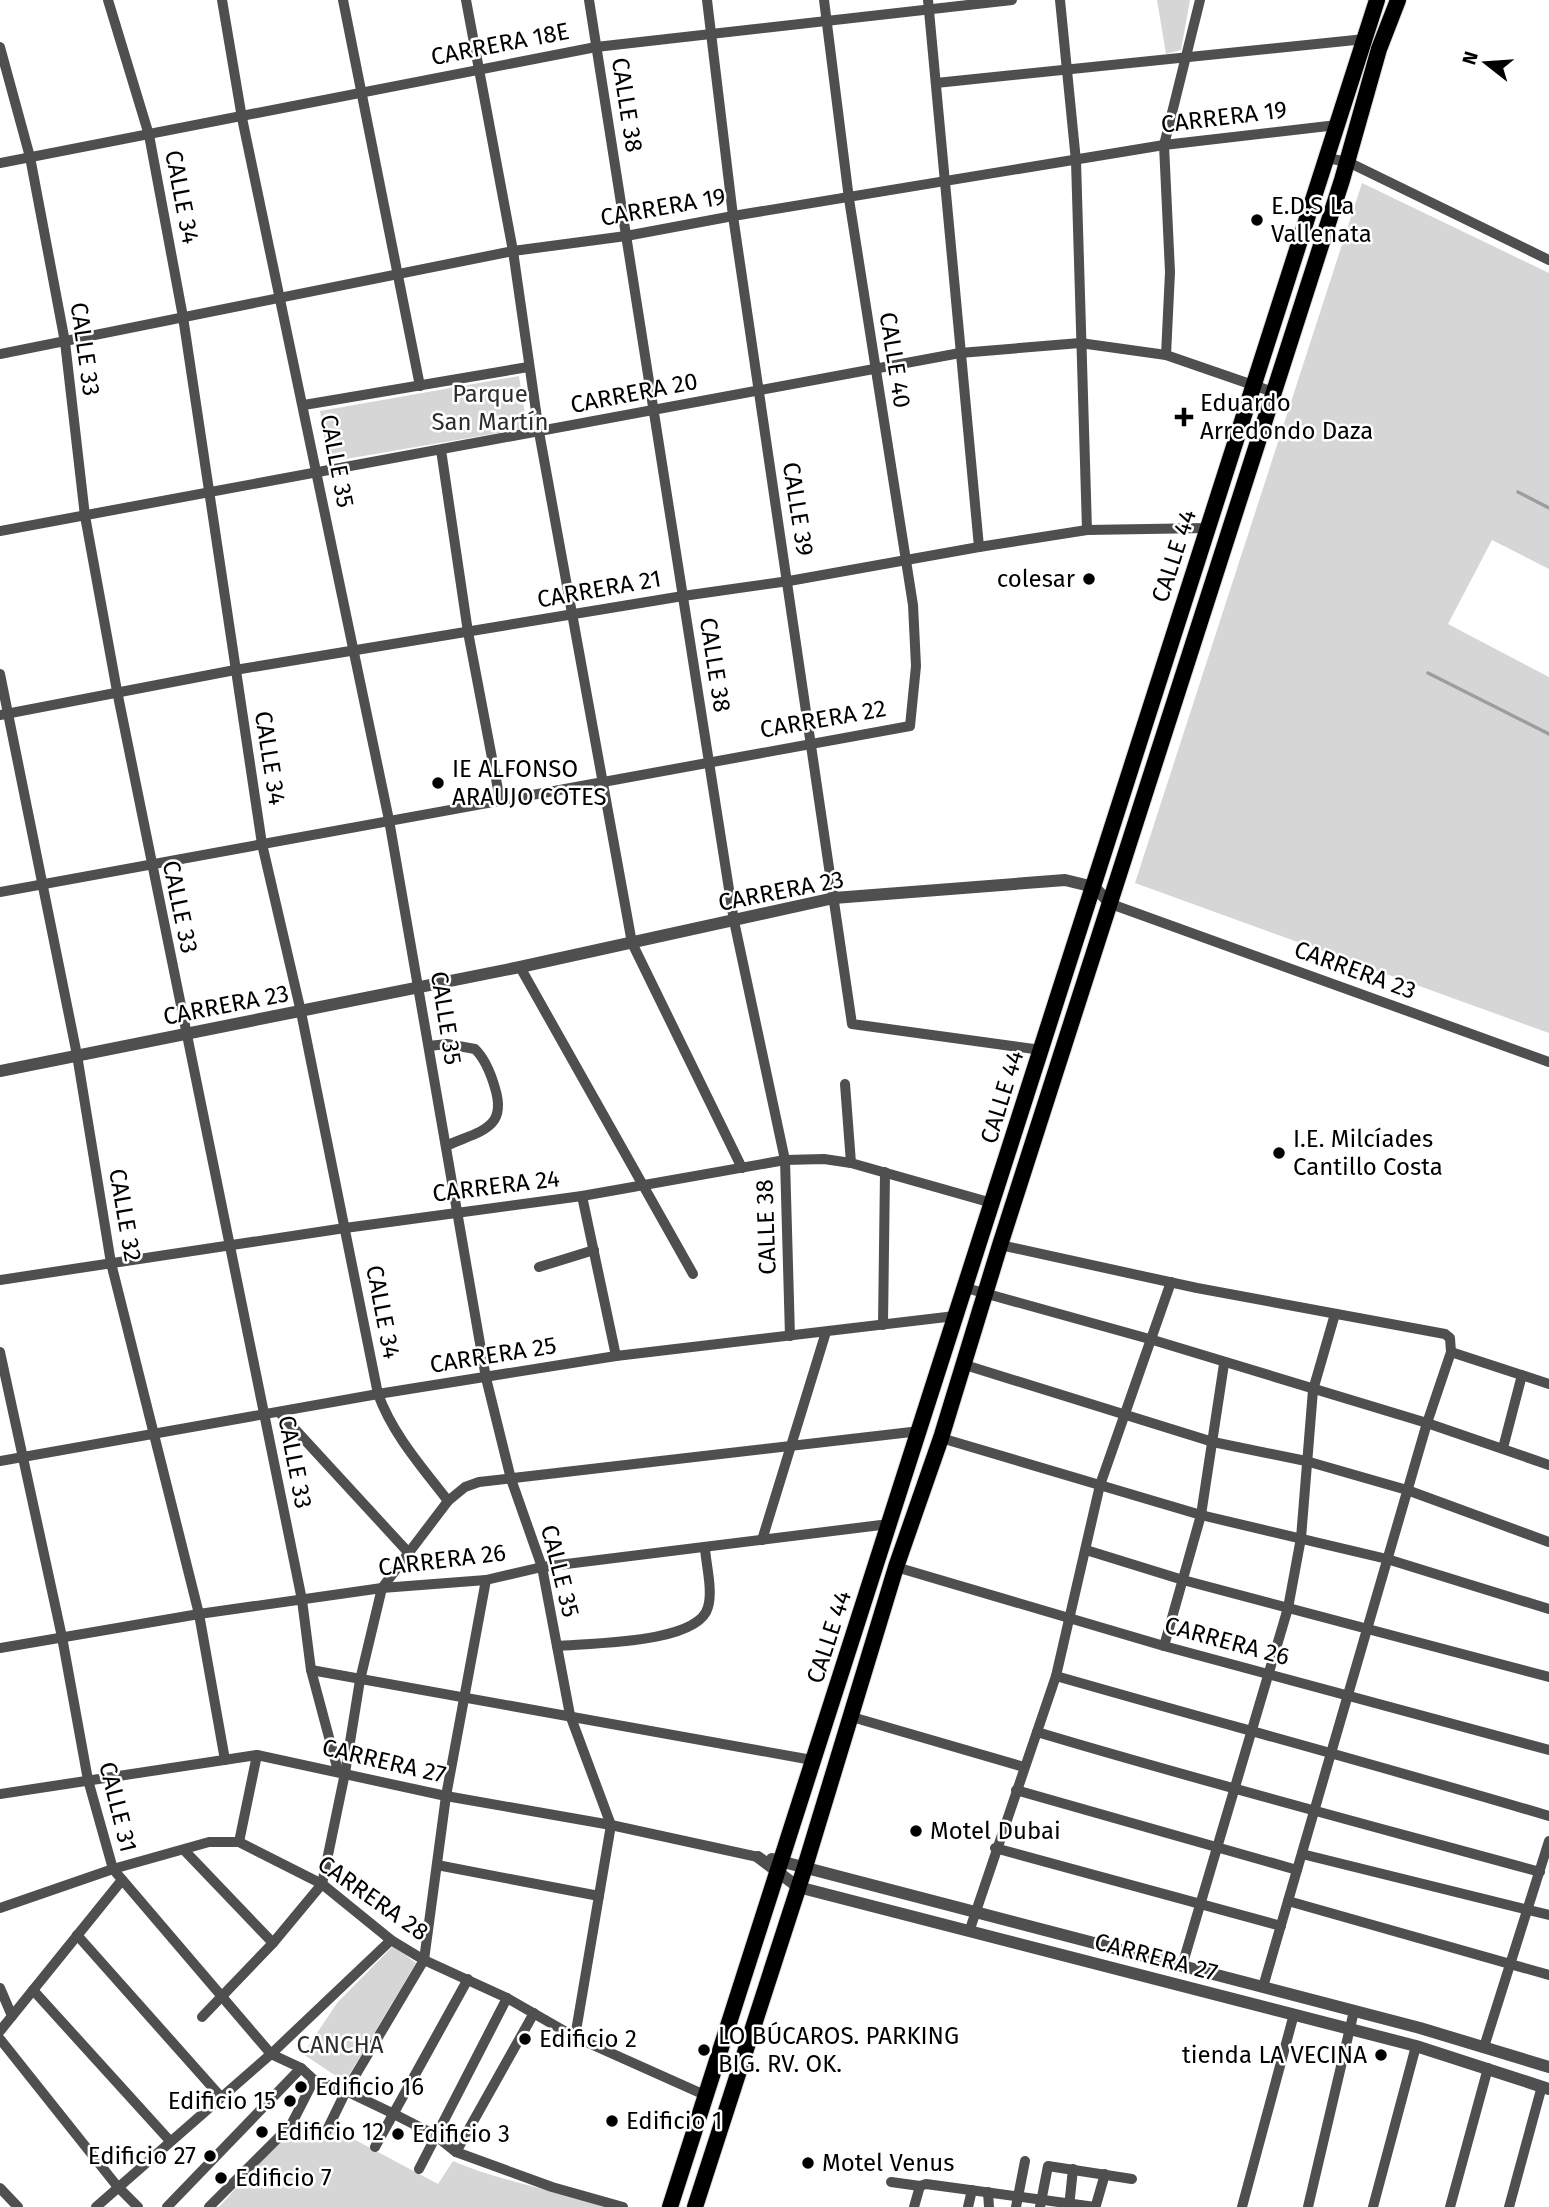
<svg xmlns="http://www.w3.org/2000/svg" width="1549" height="2207" font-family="'Fira Sans',sans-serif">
  <rect width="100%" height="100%" fill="#fff"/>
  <g fill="#d6d6d6">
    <polygon points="1157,0 1190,0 1181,50 1166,54"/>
    <polygon points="1362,183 1549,273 1549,569 1492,540 1448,624 1549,677 1549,1033 1135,883"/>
    <polygon points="519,376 527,428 328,462 320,411"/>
    <polygon points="393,1946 416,1963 345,2082 303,2054 337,2003"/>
    <path d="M298 2120 326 2134 331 2127 438 2184 453 2161C502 2182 554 2189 604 2207H219Z"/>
  </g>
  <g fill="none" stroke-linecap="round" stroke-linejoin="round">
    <g stroke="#9d9d9d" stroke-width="3.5">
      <polyline points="1518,492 1549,508"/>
      <polyline points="1428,673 1549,734"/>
    </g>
    <defs>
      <g id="primary">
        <polyline points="670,2207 1377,0"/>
        <polyline points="695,2207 804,1870 896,1567 941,1438 1000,1245 1342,180 1379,49 1398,0"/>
      </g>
    </defs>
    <use href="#primary" stroke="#dbdbdb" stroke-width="18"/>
    <g stroke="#4f4f4f" stroke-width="10">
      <path d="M108 0 149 135 183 317 262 844 301 1012 378 1394C393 1435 422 1467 448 1501"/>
      <polyline points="222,0 242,118 389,820 486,1378 511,1479 542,1567 570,1715 611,1825 575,2037"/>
      <polyline points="343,0 420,386"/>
      <polyline points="466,0 513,251 539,432 632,943 742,1168"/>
      <polyline points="589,0 734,921 785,1160 790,1336"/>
      <polyline points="707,0 733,216 852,1024 1041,1050"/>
      <polyline points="928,0 979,547"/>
      <polyline points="1060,0 1076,161 1087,530"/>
      <polyline points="0,47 30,157 65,342 85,516 117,691 302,1600 311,1670 338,1771"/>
      <polyline points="936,83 1365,39"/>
      <polyline points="1327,158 1348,162 1549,260"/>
      <polyline points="0,163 596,47 1012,0"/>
      <polyline points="0,354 513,251 626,236 733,216 1164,145 1337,125"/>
      <polyline points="1166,355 1170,272 1164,145 1200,0"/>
      <polyline points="304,405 528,367"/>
      <polyline points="441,450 468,632 500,800"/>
      <polyline points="0,531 960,353 1080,343 1166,355 1273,392"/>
      <polyline points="0,674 77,1055 111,1263 199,1614 225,1760"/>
      <polyline points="0,715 235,670 683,596 789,581 979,547 1087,530 1207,528"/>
      <polyline points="0,892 910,726 916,666 913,605 849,199 824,0"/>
      <polyline points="1111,904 1549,1062"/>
      <polyline points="520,967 693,1274"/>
      <path d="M429 1046 447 1044 475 1049C486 1060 491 1074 495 1088 508 1130 478 1131 446 1146"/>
      <polyline points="845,1084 851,1163"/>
      <polyline points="582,1196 616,1356"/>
      <polyline points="1000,1245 1197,1288 1445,1334 1450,1338 1451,1352 1427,1423 1263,1987"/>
      <polyline points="539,1267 594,1250"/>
      <polyline points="0,1280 345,1228 582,1196 785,1160 824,1159 851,1163 992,1203"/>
      <polyline points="966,1288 1153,1340 1427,1423 1549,1465"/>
      <polyline points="883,1325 885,1172"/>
      <polyline points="0,1352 62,1637 88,1780 113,1869 271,2054 301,2068 314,2080 346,2091 392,2113 435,2135 456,2152 552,2187 623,2207"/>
      <polyline points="1451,1352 1549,1384"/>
      <polyline points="962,1364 1213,1442 1306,1461 1407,1490 1549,1542"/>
      <polyline points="280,1413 407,1551"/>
      <polyline points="941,1438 1201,1515 1387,1559 1549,1609"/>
      <polyline points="1503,1448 1522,1375"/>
      <polyline points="0,1461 378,1394 616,1356 955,1316"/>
      <polyline points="762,1540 826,1332"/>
      <polyline points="1086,1550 1183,1580 1549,1677"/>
      <polyline points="896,1567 1164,1646 1549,1750"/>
      <path d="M557 1646C588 1643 699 1644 708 1607 713 1590 706 1565 705 1548"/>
      <polyline points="1164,1646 1201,1515 1224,1364"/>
      <polyline points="0,1648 199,1614 382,1588 486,1580 542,1567 889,1524"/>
      <polyline points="311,1670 812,1760"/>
      <path d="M1056 1676C1220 1723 1385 1767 1549 1816"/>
      <polyline points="852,1717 1024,1767"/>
      <path d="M1037 1732C1204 1782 1372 1826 1540 1872"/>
      <polyline points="1016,1790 1297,1870"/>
      <polyline points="0,1794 257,1755 446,1796 611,1825 758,1857"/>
      <polyline points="239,1842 257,1755"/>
      <polyline points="995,1848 1281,1926"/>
      <polyline points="184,1850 273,1943"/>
      <polyline points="1302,1854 1549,1915"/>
      <polyline points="437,1865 599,1896"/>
      <polyline points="1288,1901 1549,1975"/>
      <polyline points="0,1908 113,1869 209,1842 239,1842 322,1884 391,1940 424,1960 507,1998 575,2037 707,2096"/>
      <polyline points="970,1929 1056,1676 1100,1485 1171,1282"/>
      <polyline points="77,1935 221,2097"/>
      <polyline points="1182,1966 1288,1608 1301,1538 1313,1390 1335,1314"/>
      <polyline points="0,1988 12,2016"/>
      <polyline points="33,1990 170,2141"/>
      <polyline points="202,2017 273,1943 322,1884 345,1773 360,1680 382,1588 448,1501 465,1487 479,1482 920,1431"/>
      <polyline points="0,2031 122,1880"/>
      <polyline points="0,2039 117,2186 138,2207"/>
      <polyline points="1484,2047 1549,1841"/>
      <polyline points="327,2130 346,2091 424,1960 446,1796 486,1580"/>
      <polyline points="375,2147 468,1979"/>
      <polyline points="456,2152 534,2013"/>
      <polyline points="419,2169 507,1998"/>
      <polyline points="891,2182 920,2186"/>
      <polyline points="0,2188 18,2207"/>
      <polyline points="988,2192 989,2207"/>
      <polyline points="1096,2205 1105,2174"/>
      <polyline points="96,2207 271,2054 391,1940"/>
      <polyline points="167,2207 301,2068"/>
      <polyline points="209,2207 291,2125 314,2080"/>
      <polyline points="914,2207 920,2186 926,2184 1095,2207"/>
      <polyline points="968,2207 972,2190"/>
      <polyline points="1016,2207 1025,2161"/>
      <polyline points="1040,2207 1048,2166 1132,2179"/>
      <polyline points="1069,2207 1073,2169"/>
      <polyline points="1242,2207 1294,2014"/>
      <polyline points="1308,2207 1354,2011"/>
      <polyline points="1373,2207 1416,2046"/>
      <polyline points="1450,2207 1488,2068"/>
      <polyline points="1509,2207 1542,2086"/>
    </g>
    <g stroke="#4f4f4f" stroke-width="12">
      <polyline points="0,1071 520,967 834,898 1065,880 1094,887 1111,904"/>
      <polyline points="758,1857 798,1887 1416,2046 1549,2089"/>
      <polyline points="772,1859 1420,2028 1549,2067"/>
    </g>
    <use href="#primary" stroke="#000" stroke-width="16"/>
  </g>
  <g fill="#000" stroke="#fff" stroke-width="2.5">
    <circle cx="1257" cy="220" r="7"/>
    <path d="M1180.5 406.5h7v7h7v7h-7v7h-7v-7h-7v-7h7z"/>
    <circle cx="1089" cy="579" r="7"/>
    <circle cx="438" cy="783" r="7"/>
    <circle cx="1279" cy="1153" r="7"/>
    <circle cx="916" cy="1831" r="7"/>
    <circle cx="525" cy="2039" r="7"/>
    <circle cx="704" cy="2050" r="7"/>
    <circle cx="1381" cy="2055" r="7"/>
    <circle cx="301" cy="2087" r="7"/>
    <circle cx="290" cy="2101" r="7"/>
    <circle cx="612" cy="2121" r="7"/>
    <circle cx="262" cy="2132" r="7"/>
    <circle cx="398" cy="2134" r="7"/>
    <circle cx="210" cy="2156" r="7"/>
    <circle cx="808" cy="2163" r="7"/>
    <circle cx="221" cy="2178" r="7"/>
  </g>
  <g text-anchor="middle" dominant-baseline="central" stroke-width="5" stroke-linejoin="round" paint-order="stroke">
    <g font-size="24" fill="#000" stroke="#fff">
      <text transform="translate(500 44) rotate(-11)">CARRERA 18E</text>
      <text transform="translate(627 105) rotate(81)">CALLE 38</text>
      <text transform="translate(1224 117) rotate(-7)">CARRERA 19</text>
      <text transform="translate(182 197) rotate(79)">CALLE 34</text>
      <text transform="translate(663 207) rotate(-10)">CARRERA 19</text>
      <text transform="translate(85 349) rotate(82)">CALLE 33</text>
      <text transform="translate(895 360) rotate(81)">CALLE 40</text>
      <text transform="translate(634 393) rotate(-11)">CARRERA 20</text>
      <text transform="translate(337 461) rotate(79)">CALLE 35</text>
      <text transform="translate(798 509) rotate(81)">CALLE 39</text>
      <text transform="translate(1174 556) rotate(-72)">CALLE 44</text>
      <text transform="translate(599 589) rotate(-10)">CARRERA 21</text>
      <text transform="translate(715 665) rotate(81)">CALLE 38</text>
      <text transform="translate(823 719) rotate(-10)">CARRERA 22</text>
      <text transform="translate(270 758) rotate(81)">CALLE 34</text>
      <text transform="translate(781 891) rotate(-11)">CARRERA 23</text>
      <text transform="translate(180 907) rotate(78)">CALLE 33</text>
      <text transform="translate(1355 970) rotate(20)">CARRERA 23</text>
      <text transform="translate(226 1005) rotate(-11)">CARRERA 23</text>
      <text transform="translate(446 1018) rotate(81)">CALLE 35</text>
      <text transform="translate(1002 1097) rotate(-73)">CALLE 44</text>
      <text transform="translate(496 1186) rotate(-7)">CARRERA 24</text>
      <text transform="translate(125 1215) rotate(80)">CALLE 32</text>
      <text transform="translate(766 1227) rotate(-92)">CALLE 38</text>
      <text transform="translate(383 1312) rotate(79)">CALLE 34</text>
      <text transform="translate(493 1355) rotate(-9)">CARRERA 25</text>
      <text transform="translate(295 1462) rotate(79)">CALLE 33</text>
      <text transform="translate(442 1560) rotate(-7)">CARRERA 26</text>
      <text transform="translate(560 1571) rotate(76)">CALLE 35</text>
      <text transform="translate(829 1637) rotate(-72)">CALLE 44</text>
      <text transform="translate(1227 1641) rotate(15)">CARRERA 26</text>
      <text transform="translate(384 1761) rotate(13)">CARRERA 27</text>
      <text transform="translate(118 1807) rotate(76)">CALLE 31</text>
      <text transform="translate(373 1898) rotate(35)">CARRERA 28</text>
      <text transform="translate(1156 1957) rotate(15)">CARRERA 27</text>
    </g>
    <g font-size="24" fill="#000" stroke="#fff" text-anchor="start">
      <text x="1271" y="206">E.D.S La<tspan x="1271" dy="28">Vallenata</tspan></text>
      <text x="1200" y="403">Eduardo<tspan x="1200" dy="28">Arredondo Daza</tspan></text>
      <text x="1075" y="579" text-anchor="end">colesar</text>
      <text x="452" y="769">IE ALFONSO<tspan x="452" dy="28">ARAUJO COTES</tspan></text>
      <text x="1293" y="1139">I.E. Milcíades<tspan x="1293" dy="28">Cantillo Costa</tspan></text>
      <text x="930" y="1831">Motel Dubai</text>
      <text x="718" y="2036">LO BÚCAROS. PARKING<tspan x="718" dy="28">BIG. RV. OK.</tspan></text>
      <text x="539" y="2039">Edificio 2</text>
      <text x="1367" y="2055" text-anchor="end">tienda LA VECINA</text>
      <text x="315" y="2087">Edificio 16</text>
      <text x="276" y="2101" text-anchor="end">Edificio 15</text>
      <text x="626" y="2121">Edificio 1</text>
      <text x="276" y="2132">Edificio 12</text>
      <text x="412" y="2134">Edificio 3</text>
      <text x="196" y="2156" text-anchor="end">Edificio 27</text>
      <text x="822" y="2163">Motel Venus</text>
      <text x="235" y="2178">Edificio 7</text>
    </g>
    <g font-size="24" fill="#2d2d2d" stroke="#fff">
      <text x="490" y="394">Parque<tspan x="490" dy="28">San Martín</tspan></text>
      <text x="340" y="2045">CANCHA</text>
    </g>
  </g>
  <g transform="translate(1486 63) rotate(287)" stroke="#ffffff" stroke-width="5" paint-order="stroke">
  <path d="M0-5L12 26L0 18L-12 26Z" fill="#000000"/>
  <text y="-10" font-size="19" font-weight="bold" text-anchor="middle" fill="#000000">N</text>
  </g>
</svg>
